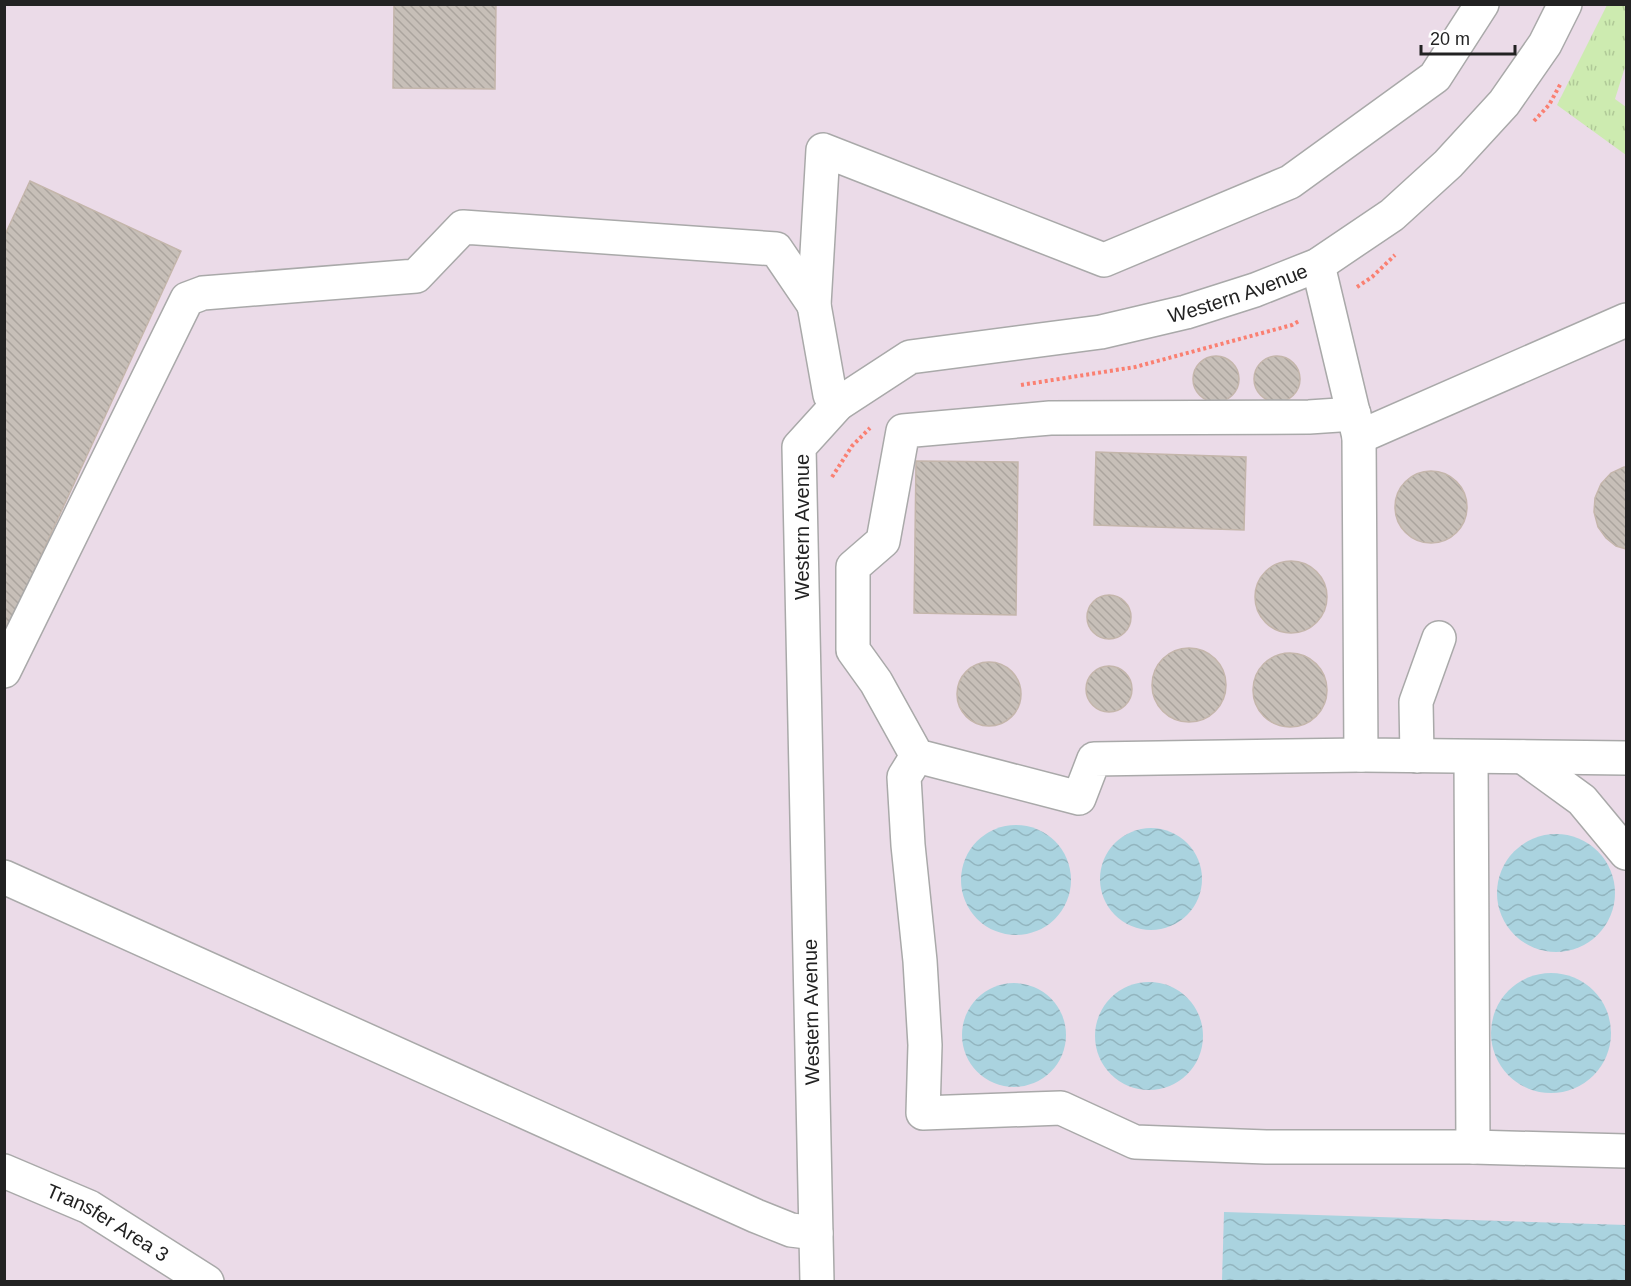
<svg xmlns="http://www.w3.org/2000/svg" width="1631" height="1286" font-family="Arial,sans-serif">
  <defs>
    <pattern id="grass-tufts" width="24" height="20" patternUnits="userSpaceOnUse" patternTransform="scale(1.5)"><rect width="24" height="20" fill="#cdebb0"/><path d="M3 7l-1-3M5 7V3M7 7l1-3M15 17l-1-3M17 17v-4M19 17l1-3" fill="none" stroke="#b0c997"/></pattern>
    <pattern id="water-waves" width="16" height="10" patternUnits="userSpaceOnUse" patternTransform="scale(1.5)"><rect width="16" height="10" fill="#aad3df"/><path d="M0 5q4-4 8 0t8 0" fill="none" stroke="#92b5bf"/></pattern>
    <pattern id="building-back-hatch" width="6" height="6" patternUnits="userSpaceOnUse" patternTransform="scale(1.5)"><rect width="6" height="6" fill="#c7bfb8"/><path d="M-1 5l2 2M0 0l6 6M5-1l2 2" fill="none" stroke="#aba49e"/></pattern>
  </defs>
  <rect width="100%" height="100%" fill="#f2efe9"/>
  <rect fill="#ebdbe8" x="5" y="5" width="1621" height="1276"/>
  <polygon fill="url(#grass-tufts)" points="1607,5 1626,5 1626,64 1615,99 1626,107 1626,155 1557,105"/>
  <g fill="url(#water-waves)">
    <circle cx="1016" cy="880" r="55"/>
    <circle cx="1151" cy="879" r="51"/>
    <circle cx="1556" cy="893" r="59"/>
    <circle cx="1551" cy="1033" r="60"/>
    <circle cx="1149" cy="1036" r="54"/>
    <circle cx="1014" cy="1035" r="52"/>
    <polygon points="1224,1212 1626,1225 1626,1281 1222,1281"/>
  </g>
  <g fill="url(#building-back-hatch)" stroke="#c4b6ab" stroke-width="1.5">
    <polygon points="394,4 496,4 495,89 393,88"/>
    <polygon points="30,181 181,251 8,627 4,625 4,237"/>
    <circle cx="1277" cy="379" r="23"/>
    <circle cx="1216" cy="379" r="23"/>
    <polygon points="1096,452 1246,457 1244,530 1094,525"/>
    <polygon points="916,461 1018,462 1016,615 914,613"/>
    <polygon points="1624,467 1626,467 1626,549 1616,546 1606,538 1598,527 1594,512 1595,498 1601,484 1611,473"/>
    <circle cx="1431" cy="507" r="36"/>
    <circle cx="1291" cy="597" r="36"/>
    <circle cx="1109" cy="617" r="22"/>
    <circle cx="1189" cy="685" r="37"/>
    <circle cx="1290" cy="690" r="37"/>
    <circle cx="989" cy="694" r="32"/>
    <circle cx="1109" cy="689" r="23"/>
  </g>
  <g fill="none" stroke-linecap="round" stroke-linejoin="round">
    <defs>
      <g id="minor">
        <polyline points="1318,265 1359,437 1626,320"/>
        <polyline points="838,404 830,395 814,305 823,150 1104,260 1290,182 1435,77 1482,4"/>
        <polyline points="1354,414 1309,417 1050,418 903,431 883,541 853,567 853,650 876,682 917,756 1079,798 1094,759 1361,755"/>
        <polyline points="1359,437 1361,755 1626,758"/>
        <polyline points="4,671 187,299 203,293 416,276 463,227 776,249 814,305"/>
        <polyline points="917,756 904,777 908,845 920,961 925,1045 923,1113 1061,1108 1135,1142 1266,1147 1473,1147"/>
        <polyline points="1417,756 1416,702 1439,638"/>
        <polyline points="1471,757 1473,1147 1626,1151"/>
        <polyline points="1523,757 1582,800 1626,853"/>
        <polyline points="4,877 756,1216 791,1230 816,1233"/>
        <path id="s1" d="M4 1171 89 1207 207 1282"/>
        <path id="s2" d="M817 1282 799 447 838 404 910 357 1101 332 1186 312 1255 290 1318 265 1392 215 1448 164 1504 103 1545 44 1565 4"/>
      </g>
    </defs>
    <use href="#minor" stroke="#a9a9a9" stroke-width="36"/>
    <g stroke="#fa8072" stroke-width="4" stroke-dasharray="3 3" stroke-linecap="butt">
      <polyline points="1534,121 1549,105 1561,83"/>
      <polyline points="1357,287 1372,277 1395,255"/>
      <polyline points="1021,385 1135,367 1292,325 1299,321"/>
      <polyline points="832,477 852,446 870,428"/>
    </g>
    <use href="#minor" stroke="#fff" stroke-width="33"/>
  </g>
  <g text-anchor="middle" dominant-baseline="central" stroke-width="6" stroke-linejoin="round" paint-order="stroke">
    <g font-size="20" fill="#222" stroke="#fff">
      <text stroke="none"><textPath href="#s2" startOffset="1314">Western Avenue</textPath></text>
      <text transform="translate(802 527) rotate(-90)">Western Avenue</text>
      <text transform="translate(811 1012) rotate(-91)">Western Avenue</text>
      <text stroke="none"><textPath href="#s1" startOffset="116">Transfer Area 3</textPath></text>
    </g>
  </g>
  <rect width="1631" height="1286" fill="none" stroke="#222222" stroke-width="12"/>
  <path d="M1421 45v9h94v-9" fill="none" stroke="#222222" stroke-width="3"/>
  <text x="1430" y="45" font-size="18" fill="#222222" stroke="#ffffff" stroke-width="4.5" paint-order="stroke">20 m</text>
</svg>
